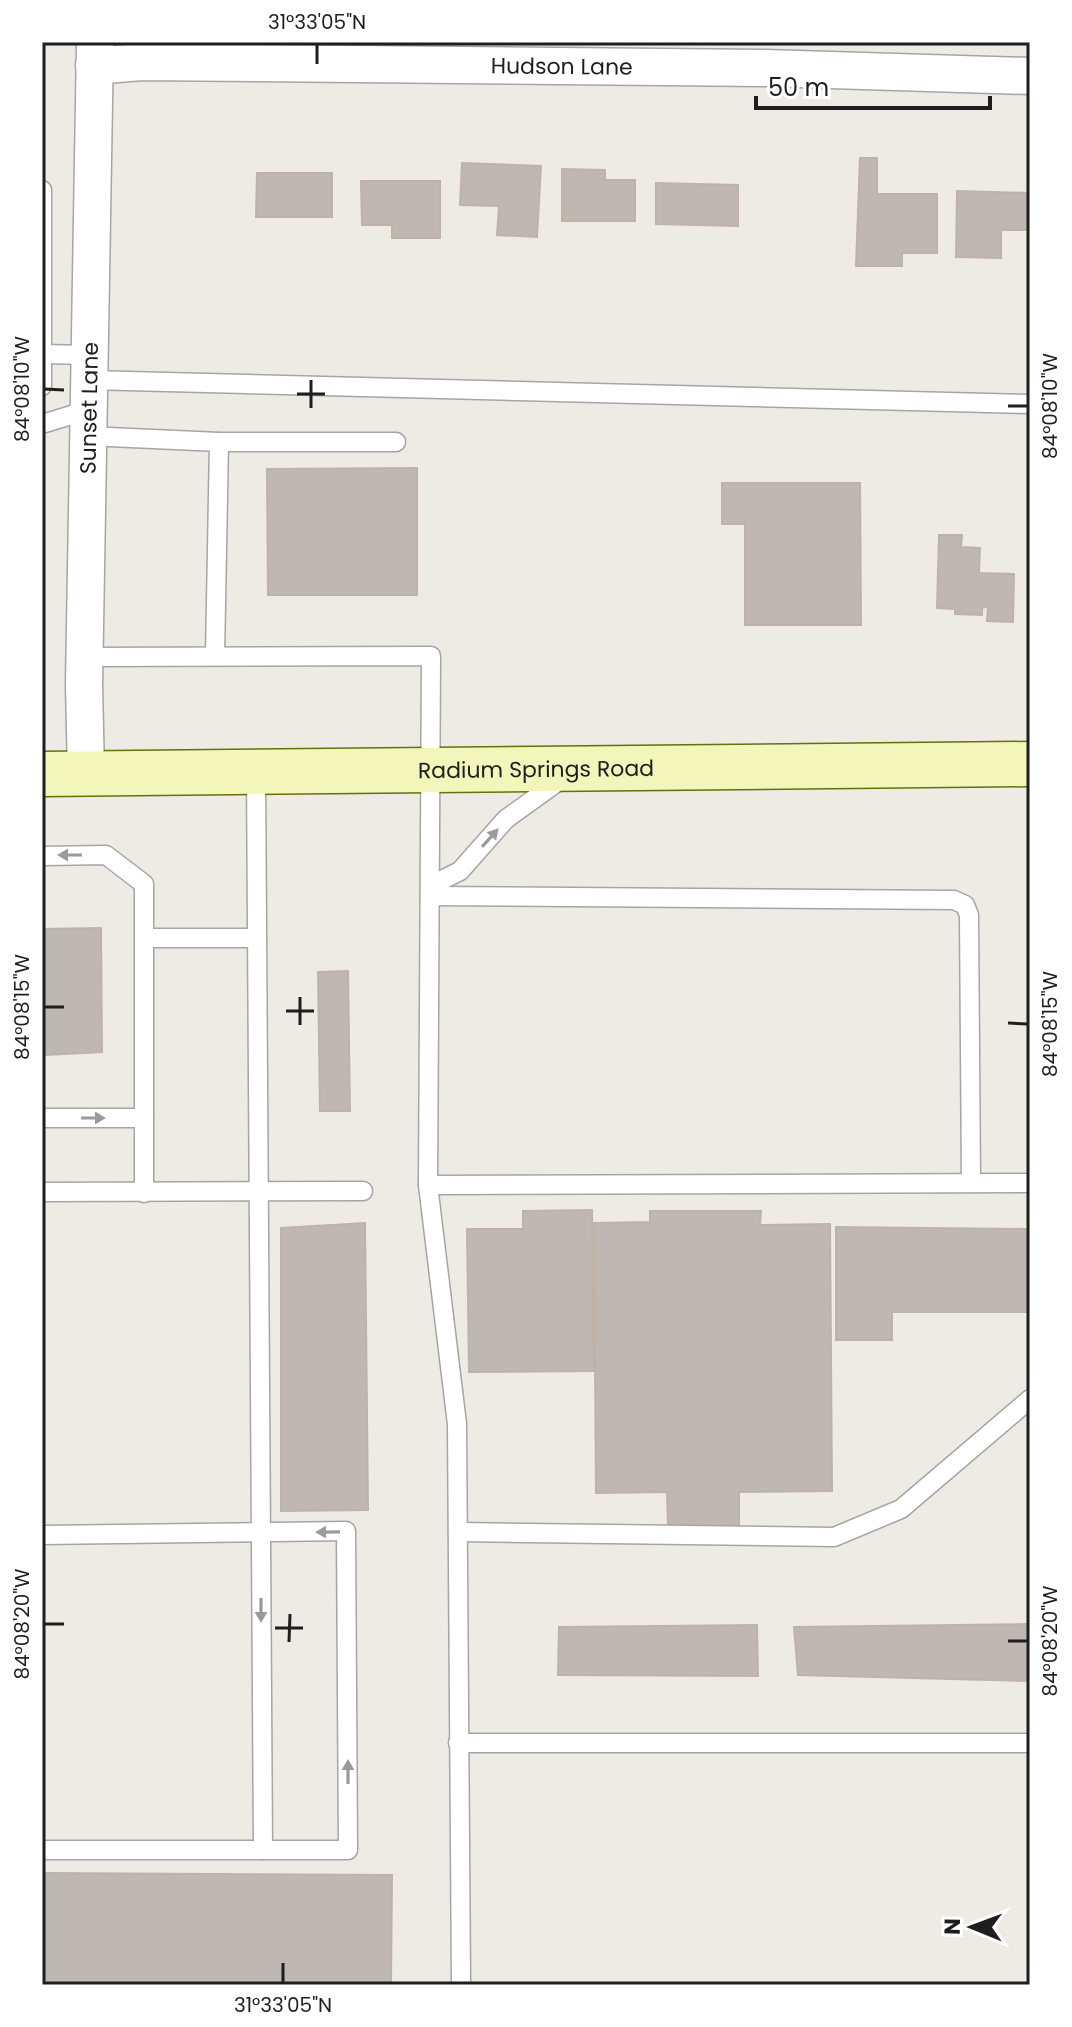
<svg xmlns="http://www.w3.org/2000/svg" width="1072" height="2027" font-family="Poppins,sans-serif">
  <rect width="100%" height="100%" fill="#eeebe4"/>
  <g fill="#bfb7b1" stroke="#bfb2a7" stroke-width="2">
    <polygon points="860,158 877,158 877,194 937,194 937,253 902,253 902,266 856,266"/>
    <polygon points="462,163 541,166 537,237 497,235 499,206 460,205"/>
    <polygon points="562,169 605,170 605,180 635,180 635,221 562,221"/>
    <polygon points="257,173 332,173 332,217 256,217"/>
    <polygon points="361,181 440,181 440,238 392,238 392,225 362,225"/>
    <polygon points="656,183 738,185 738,226 656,224"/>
    <polygon points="957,191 1030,193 1030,230 1001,230 1001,258 956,257"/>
    <polygon points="417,468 417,595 268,595 267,469"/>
    <polygon points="722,483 860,483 861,625 745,625 745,524 722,524"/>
    <polygon points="939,535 962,535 961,547 980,548 979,573 1014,574 1013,622 987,621 988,606 982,608 982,615 955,614 955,609 937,608"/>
    <polygon points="101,928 102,1052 46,1055 42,929"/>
    <polygon points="348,971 350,1111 320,1111 318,972"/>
    <polygon points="592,1210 594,1371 469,1372 467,1229 523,1229 523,1211"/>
    <polygon points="650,1211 761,1211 760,1225 830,1224 832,1491 739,1492 739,1526 668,1526 667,1492 596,1493 594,1223 650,1222"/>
    <polygon points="365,1223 368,1510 281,1511 281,1228"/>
    <polygon points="836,1227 1030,1229 1030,1312 892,1312 892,1340 836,1340"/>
    <polygon points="1030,1624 1030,1681 798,1675 794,1627"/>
    <polygon points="757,1625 758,1676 558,1675 559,1627"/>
    <polygon points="42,1873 392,1875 391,1985 42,1985"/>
  </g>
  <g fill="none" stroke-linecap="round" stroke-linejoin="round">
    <defs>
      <g id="lane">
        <polyline points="42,190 42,386"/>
        <polyline points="43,354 89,355"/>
        <polyline points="88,380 1030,404"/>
        <polyline points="42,424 88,410"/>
        <polyline points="87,436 219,442 215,656"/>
        <polyline points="219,442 396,442"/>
        <polyline points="84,657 431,656 428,1185 457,1424 461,1985"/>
        <polyline points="256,771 263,1850"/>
        <polyline points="42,856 106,855 144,884 144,1193"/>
        <polyline points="430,886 460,871 506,819 563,778"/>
        <polyline points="430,896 954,900 965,905 969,915 971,1183"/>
        <polyline points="145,938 257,938"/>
        <polyline points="42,1118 144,1118"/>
        <polyline points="428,1185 1030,1183"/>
        <polyline points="42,1192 363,1191"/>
        <polyline points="458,1532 834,1537 901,1509 1030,1399"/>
        <polyline points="42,1535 346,1531 348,1850 42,1850"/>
        <polyline points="458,1743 1030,1743"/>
      </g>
      <g id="street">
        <path id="s1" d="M94 66 141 62 765 68 1030 76"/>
        <path id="s2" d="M86 774 84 685 95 44"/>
      </g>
      <g id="secondary">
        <path id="s3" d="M42 774 1030 764"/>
      </g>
    </defs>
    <use href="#lane" stroke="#a5a5a5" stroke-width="21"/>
    <use href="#street" stroke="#a5a5a5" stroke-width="39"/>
    <use href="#secondary" stroke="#64700a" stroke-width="47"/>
    <use href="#lane" stroke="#fff" stroke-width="18"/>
    <use href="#street" stroke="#fff" stroke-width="36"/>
    <use href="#secondary" stroke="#f3f6ba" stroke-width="44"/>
  </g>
  <defs><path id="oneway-solid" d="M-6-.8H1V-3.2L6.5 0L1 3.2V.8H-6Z" transform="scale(2)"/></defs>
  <g fill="#9a9a9a">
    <use href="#oneway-solid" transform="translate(490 838) rotate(-48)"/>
    <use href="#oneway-solid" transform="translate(70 855) rotate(180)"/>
    <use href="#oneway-solid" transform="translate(93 1118)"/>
    <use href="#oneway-solid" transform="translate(328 1532) rotate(179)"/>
    <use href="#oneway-solid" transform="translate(261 1610) rotate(90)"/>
    <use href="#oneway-solid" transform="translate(348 1772) rotate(-90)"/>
  </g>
  <path fill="none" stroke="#1e1e1e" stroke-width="3" d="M317 64V44M44 389 64 390M297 394H325M1008 406H1028M311 408V380M44 1007H64M286 1011H314M1008 1023 1028 1024M300 1025V997M44 1624H64M275 1628H303M1008 1641H1028M289 1642 290 1614M283 1983V1963"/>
  <g text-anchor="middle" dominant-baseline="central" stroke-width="6" stroke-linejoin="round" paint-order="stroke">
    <g font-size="22" fill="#1e1e1e" stroke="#fff">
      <text stroke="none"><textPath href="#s1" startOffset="468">Hudson Lane</textPath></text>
      <text stroke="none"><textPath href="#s2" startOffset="366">Sunset Lane</textPath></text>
      <text stroke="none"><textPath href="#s3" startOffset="494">Radium Springs Road</textPath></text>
    </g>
  </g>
  <rect width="1072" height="2027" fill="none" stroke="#ffffff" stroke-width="88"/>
  <g transform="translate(972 1927) rotate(271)" stroke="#ffffff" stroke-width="6" paint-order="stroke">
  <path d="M0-6L14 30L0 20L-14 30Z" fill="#1e1e1e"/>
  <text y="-12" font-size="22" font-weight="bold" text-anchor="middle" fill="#1e1e1e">N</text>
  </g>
  <path d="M756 96v12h234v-12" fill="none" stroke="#1e1e1e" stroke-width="4"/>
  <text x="768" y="96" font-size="24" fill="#1e1e1e" stroke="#ffffff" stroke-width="6" paint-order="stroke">50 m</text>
  <rect x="44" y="44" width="984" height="1939" fill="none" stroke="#1e1e1e" stroke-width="3"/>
  <g font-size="20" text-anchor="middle" fill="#1e1e1e">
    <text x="317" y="29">31°33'05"N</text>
    <text transform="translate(22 389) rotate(-90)" y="7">84°08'10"W</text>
    <text transform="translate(1050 406) rotate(-90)" y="7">84°08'10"W</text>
    <text transform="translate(22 1007) rotate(-90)" y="7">84°08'15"W</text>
    <text transform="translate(1050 1024) rotate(-90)" y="7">84°08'15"W</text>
    <text transform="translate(22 1624) rotate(-90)" y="7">84°08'20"W</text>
    <text transform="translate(1050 1641) rotate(-90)" y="7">84°08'20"W</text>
    <text x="283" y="2012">31°33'05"N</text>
  </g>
</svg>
